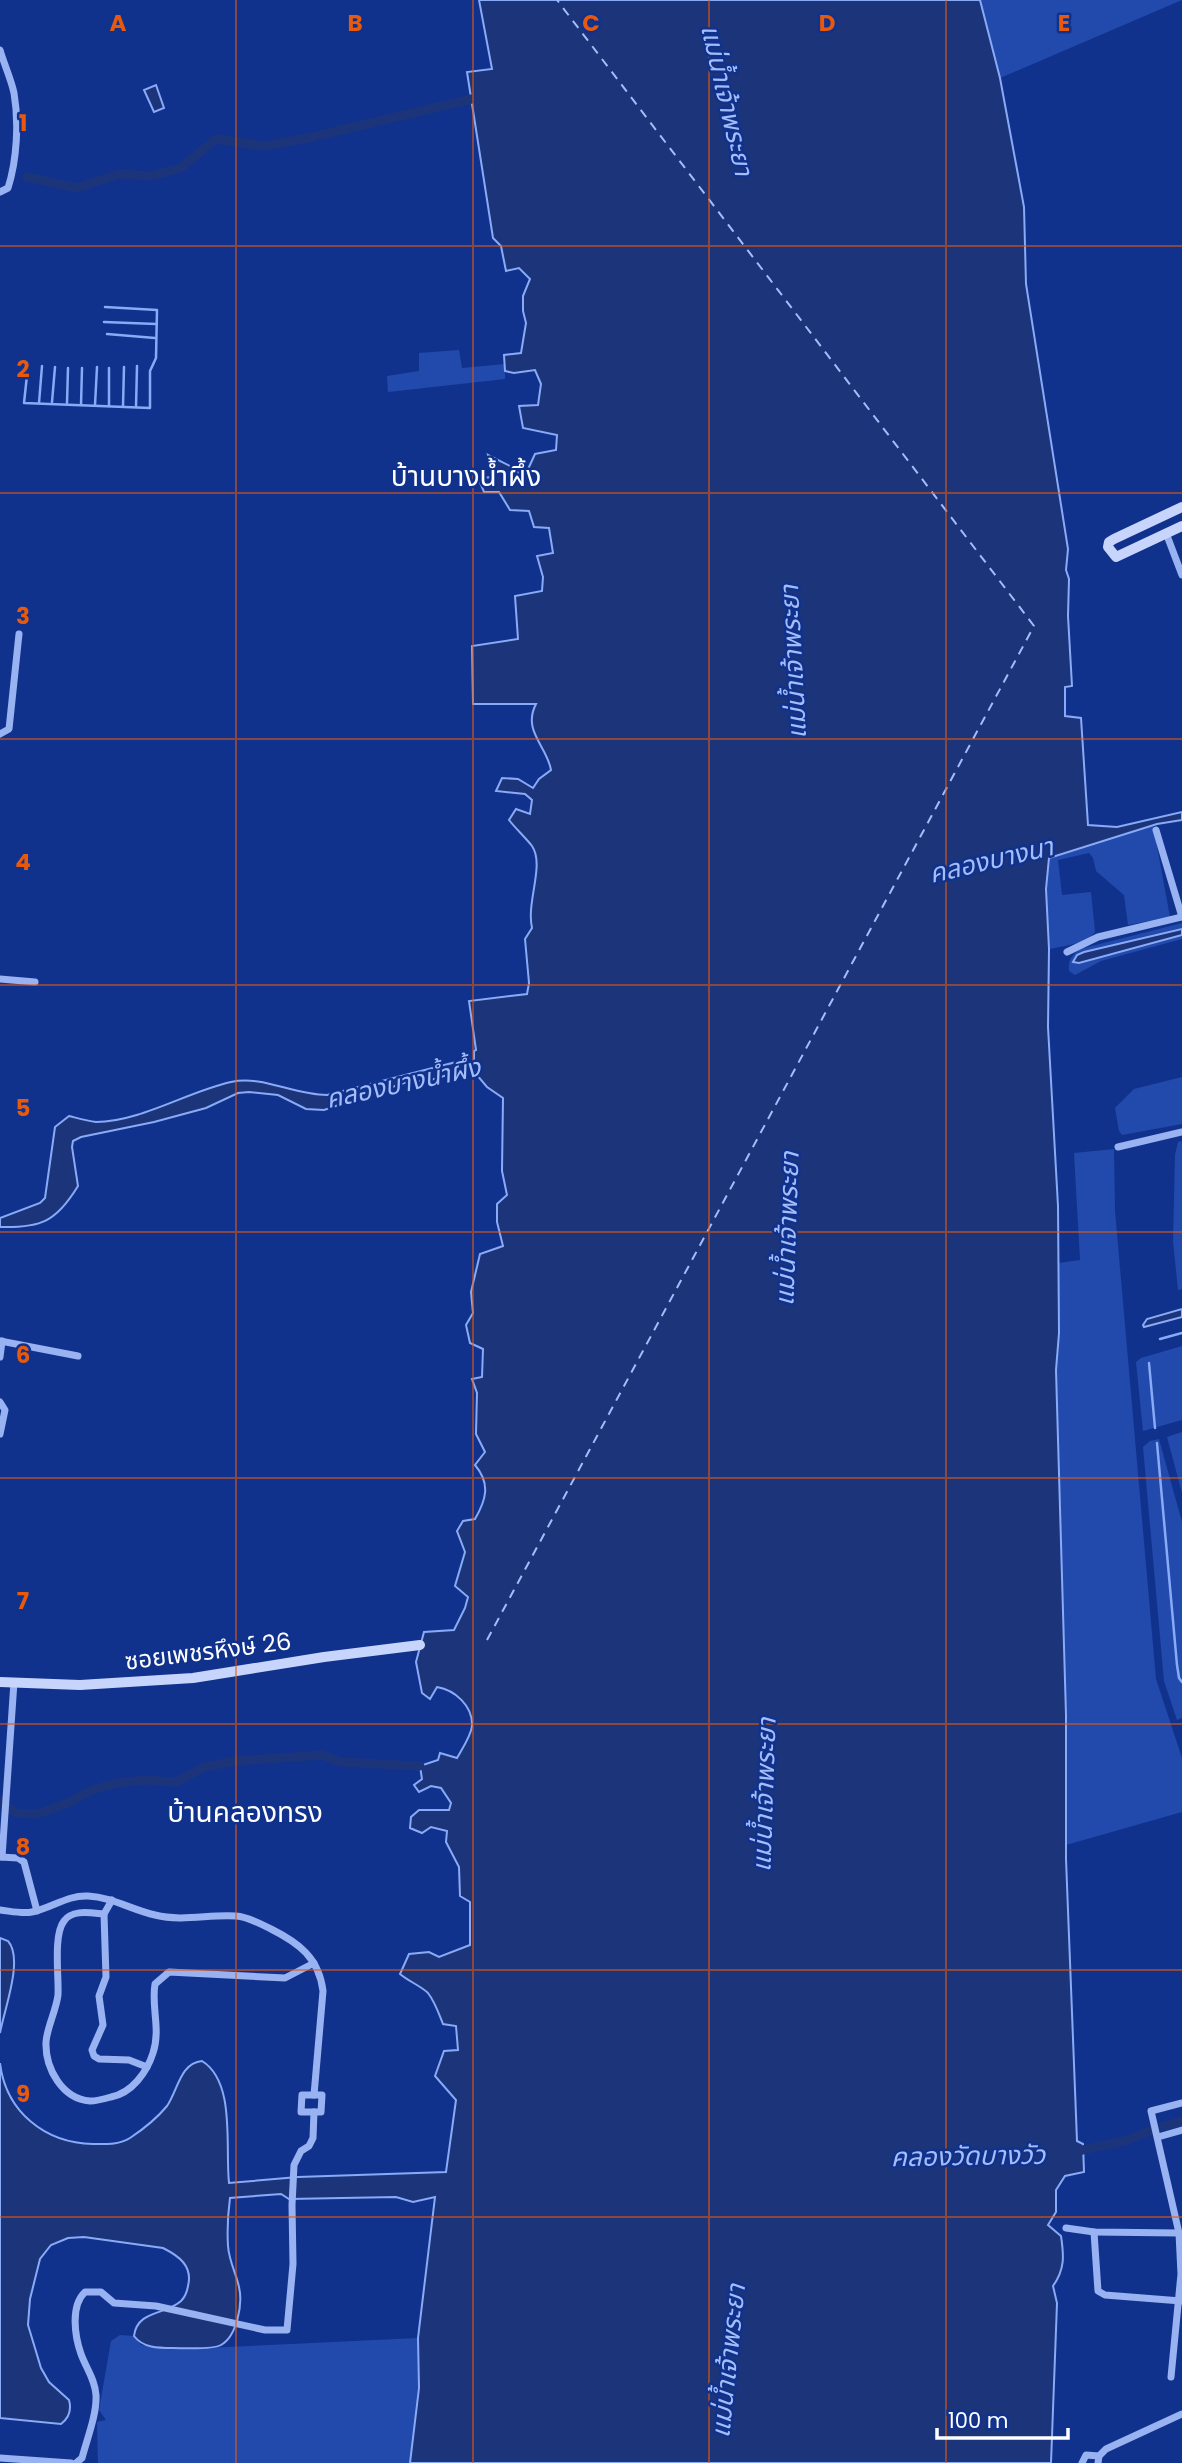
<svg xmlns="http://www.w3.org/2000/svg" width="1182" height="2463" font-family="Poppins,'Noto Sans Thai',sans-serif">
  <rect width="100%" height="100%" fill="#10328d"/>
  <g fill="#224aac">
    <polygon points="980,0 1182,0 1000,78"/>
    <polygon points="459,350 462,368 505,364 505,379 388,392 387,376 419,371 419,353"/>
    <path d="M1153 825 1170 917 1128 925 1124 895 1096 871 1093 858 1089 853 1058 860 1062 895 1091 892 1095 932C1086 944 1063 946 1049 949L1046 889 1049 858Z"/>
    <path d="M1182 923V939L1101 961 1075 975 1069 971C1068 960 1071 956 1080 949Z"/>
    <polygon points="1182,1077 1182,1124 1122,1135 1119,1131 1115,1108 1134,1089"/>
    <polygon points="1182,1141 1182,1289 1178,1290 1173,1241 1175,1155 1178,1142"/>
    <polygon points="1114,1149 1115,1211 1156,1679 1182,1758 1182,1812 1066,1845 1066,1715 1056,1370 1059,1333 1059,1263 1080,1260 1074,1153"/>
    <polygon points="1182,1346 1182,1420 1143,1431 1136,1362 1141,1358"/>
    <polygon points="1182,1432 1182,1493 1167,1437"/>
    <polygon points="1159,1439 1182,1522 1182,1718 1177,1720 1164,1681 1143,1447 1150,1441"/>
    <polygon points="120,2335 134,2336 141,2345 185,2349 418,2338 419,2388 410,2463 98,2463 97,2422 106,2420 99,2410 111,2341"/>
  </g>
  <g fill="#1c357a" stroke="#89aaf6" stroke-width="2">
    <path d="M479 0H980L1000 78 1024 207 1026 284 1068 549 1066 570 1069 579 1068 616 1072 686 1065 687V716L1081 718 1088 825 1117 827 1182 812V820L1157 824 1049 858 1046 889 1049 949 1048 1027 1058 1206 1059 1333 1056 1370 1066 1715V1859L1077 2141 1083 2144 1084 2172 1065 2176 1056 2190V2212L1048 2225 1061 2236C1064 2256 1065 2269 1053 2286L1057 2303 1051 2463H410L419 2388 418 2338 435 2197 413 2202 396 2197 289 2199 281 2194 230 2198C228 2213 227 2230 228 2246 229 2261 236 2273 239 2287 243 2304 237 2336 221 2345 212 2350 183 2348 173 2348 158 2348 143 2348 134 2336 137 2310 166 2315 181 2301 185 2297 187 2292 188 2286 193 2266 179 2256 163 2248L84 2237 68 2238 51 2245 40 2259 30 2299 28 2325 41 2368 49 2382 69 2400C72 2411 69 2418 61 2424L0 2418V2063C6 2112 45 2143 93 2144 105 2144 119 2145 130 2138 142 2130 158 2117 167 2106 178 2090 180 2063 202 2061 236 2082 225 2147 229 2183L298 2177 446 2172 456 2100 435 2076 444 2051 458 2050 456 2026 443 2024C439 2014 435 2002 428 1993 421 1986 408 1981 400 1974L409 1954 429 1952 439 1957 470 1945V1902L460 1896 459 1867 446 1842 447 1831 431 1827 422 1833 410 1828 411 1817 419 1810H449L451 1803 441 1788 431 1786 419 1792 414 1785 422 1779 420 1766 438 1760 440 1753 457 1758C462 1749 471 1736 472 1726 473 1706 455 1690 437 1687L430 1699 422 1693 416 1662 424 1632 454 1630 465 1608 468 1597 455 1586 465 1552 457 1531 463 1521 475 1519C486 1500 491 1484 475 1465L485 1452 476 1434 477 1393 472 1379 482 1377 483 1349 470 1343 466 1325 473 1313 471 1292 480 1254 503 1246 497 1222V1204L507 1195 502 1171 503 1098 487 1087 477 1075 471 1072 474 1062V1051L476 1050 469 1001 527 994 529 983 525 939 532 928C526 902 545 865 532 846 525 837 516 829 509 820L516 809 530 814 532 800 525 794 496 791 502 778 518 779 533 788 539 779 551 770C547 746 522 731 536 704H473L472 646 518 639 515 596 542 591 543 577 537 556 553 553 549 528 534 527 529 511 510 510 499 492H484L478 478 494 477 488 455 512 467 524 478 535 454 556 450 557 435 523 428 519 406 538 405 541 384 535 370 514 373 505 371 504 355 521 353 526 323 523 311V296L530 279 519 268 506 271 501 246 493 238 467 72 492 69Z"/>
    <polygon points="156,85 164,108 154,112 144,90"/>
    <polygon points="1182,929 1182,935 1079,963 1073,962 1077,955 1084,952"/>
    <path d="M468 1059 465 1070 427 1081 407 1082 324 1110 306 1109 278 1095 249 1092 238 1093 206 1108 154 1122 81 1137 73 1141 72 1147 78 1186C56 1222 41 1228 0 1227V1218L40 1203 45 1198 55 1127 69 1116C77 1118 87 1121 96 1122 140 1122 189 1091 231 1082 263 1075 293 1095 327 1095Z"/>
    <polygon points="1182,1309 1182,1317 1144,1327 1143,1325 1147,1319"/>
    <path d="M0 1938 8 1941C24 1959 4 2010 0 2033Z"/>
  </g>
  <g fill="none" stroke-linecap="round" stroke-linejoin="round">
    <g stroke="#89aaf6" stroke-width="2.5">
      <polyline points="104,322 156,324"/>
      <polyline points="107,334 155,338"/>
      <polyline points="28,366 24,403 150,408 150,371 156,358 157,310 105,307"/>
      <polyline points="52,402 55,367"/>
      <polyline points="39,403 42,366"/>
      <polyline points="67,403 68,368"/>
      <polyline points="81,405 82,368"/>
      <polyline points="95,405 97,367"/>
      <polyline points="109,406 109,368"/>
      <polyline points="123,406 124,367"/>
      <polyline points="136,407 137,366"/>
      <polyline points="1160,1339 1182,1333"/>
      <polyline points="1149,1363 1155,1428"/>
      <polyline points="1157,1443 1177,1665 1179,1678 1182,1682"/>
    </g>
    <g stroke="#1c357a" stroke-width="9">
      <polyline points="27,177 76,188 120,174 151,176 181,168 216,139 264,146 304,139 480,97"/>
      <polyline points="0,1801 16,1813 37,1814 68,1803 92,1790 117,1783 145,1780 176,1782 204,1767 236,1761 322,1755 340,1762 420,1766"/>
      <polyline points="1073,2152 1125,2141 1160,2127 1182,2121"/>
    </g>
    <polyline stroke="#a4bdf9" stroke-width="2" stroke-dasharray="9 7" stroke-linecap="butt" points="487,1640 1034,626 557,0"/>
    <g stroke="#98b2f2" stroke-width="7">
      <path d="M0 50C4 64 11 79 14 93 19 122 17 160 8 188L0 192"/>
      <polyline points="1166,533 1182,575"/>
      <polyline points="0,734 9,729 19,634"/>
      <polyline points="1156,830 1182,917"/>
      <polyline points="1067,952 1098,937 1182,917"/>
      <polyline points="0,979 35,982"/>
      <polyline points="1118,1147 1182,1132"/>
      <polyline points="0,1341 78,1356"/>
      <polyline points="0,1357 2,1341"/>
      <polyline points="0,1402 5,1410 0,1434"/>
      <polyline points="0,1857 18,1858 24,1862 37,1911"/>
      <polyline points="2,1857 14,1682"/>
      <polyline points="112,1900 104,1914 106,1977 99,1996 103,2025 92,2050 94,2056 99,2059 129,2060 147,2067"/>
      <path d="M0 1910C10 1911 22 1914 32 1912 52 1908 67 1895 88 1896 112 1897 132 1910 155 1915 183 1922 209 1914 236 1916 249 1917 260 1924 271 1929 299 1943 319 1958 323 1991L314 2095"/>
      <path d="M104 1914C91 1913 72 1909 64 1921 53 1935 59 1977 58 1995 56 2011 47 2027 46 2042 45 2068 62 2099 90 2101 97 2101 104 2099 111 2097 132 2093 147 2072 153 2053 161 2029 151 2007 155 1984L169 1972 285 1978 314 1963"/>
      <polygon points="302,2095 322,2095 321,2112 301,2112"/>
      <polyline points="1158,2137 1182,2130"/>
      <polyline points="1066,2228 1094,2232 1179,2233"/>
      <polyline points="1094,2232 1098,2291 1105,2295 1181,2301"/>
      <polyline points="1171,2377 1181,2274 1179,2233 1151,2111 1182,2103"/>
      <polyline points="0,2458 71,2463"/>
      <path d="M76 2463 82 2458C87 2439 97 2414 96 2395 95 2379 86 2368 81 2354 75 2337 70 2306 85 2292H101L114 2303 156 2306 265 2330H287L293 2264 292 2205 294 2165 301 2151 309 2146 313 2138 314 2112"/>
      <polyline points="1082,2463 1086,2455 1099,2456"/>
      <polyline points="1098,2463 1099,2456 1106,2449 1182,2414"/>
    </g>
    <g stroke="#c7d5fc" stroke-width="10">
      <polyline points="1182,507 1114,539 1109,542 1108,547 1116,557 1182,526"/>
      <polyline points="0,1682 80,1685 193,1678 324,1657 420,1645"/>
    </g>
  </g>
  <path fill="none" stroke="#e8590c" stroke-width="2" stroke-opacity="0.55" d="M236 0V2463M473 0V2463M709 0V2463M946 0V2463M0 246H1182M0 493H1182M0 739H1182M0 985H1182M0 1232H1182M0 1478H1182M0 1724H1182M0 1970H1182M0 2217H1182"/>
  <g text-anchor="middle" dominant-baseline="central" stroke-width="5" stroke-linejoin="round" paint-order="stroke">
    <g font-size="24" fill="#fff" stroke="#10328d">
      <text transform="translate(208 1651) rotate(-7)">ซอยเพชรหึงษ์ 26</text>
    </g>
    <g font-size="26" font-style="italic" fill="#a4bdf9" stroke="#10328d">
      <text transform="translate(727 100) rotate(77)">แม่น้ำเจ้าพระยา</text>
      <text transform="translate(793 662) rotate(-93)">แม่น้ำเจ้าพระยา</text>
      <text transform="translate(991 860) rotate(-13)">คลองบางนา</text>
      <text transform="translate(403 1083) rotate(-12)">คลองบางน้ำผึ้ง</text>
      <text transform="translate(787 1229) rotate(-88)">แม่น้ำเจ้าพระยา</text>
      <text transform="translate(764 1795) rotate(-88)">แม่น้ำเจ้าพระยา</text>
      <text transform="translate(968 2156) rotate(-1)">คลองวัดบางวัว</text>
      <text transform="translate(728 2361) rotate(-84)">แม่น้ำเจ้าพระยา</text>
    </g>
    <g font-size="28" fill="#fff" stroke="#10328d">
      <text x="466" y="476">บ้านบางน้ำผึ้ง</text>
      <text x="245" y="1812">บ้านคลองทรง</text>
    </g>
  </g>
  <g font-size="23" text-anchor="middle" font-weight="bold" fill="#e8590c" stroke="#10328d" stroke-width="5" stroke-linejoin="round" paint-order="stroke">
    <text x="118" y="31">A</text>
    <text x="355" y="31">B</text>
    <text x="591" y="31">C</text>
    <text x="827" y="31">D</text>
    <text x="1064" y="31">E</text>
    <text x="23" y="131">1</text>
    <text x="23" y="377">2</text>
    <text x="23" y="624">3</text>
    <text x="23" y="870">4</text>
    <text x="23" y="1116">5</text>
    <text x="23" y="1363">6</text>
    <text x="23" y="1609">7</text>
    <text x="23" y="1855">8</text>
    <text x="23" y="2102">9</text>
  </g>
  <path d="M937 2428v10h131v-10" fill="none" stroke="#ffffff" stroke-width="3.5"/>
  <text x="948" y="2428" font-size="21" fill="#ffffff" stroke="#10328d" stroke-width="5" paint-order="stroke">100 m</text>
</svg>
